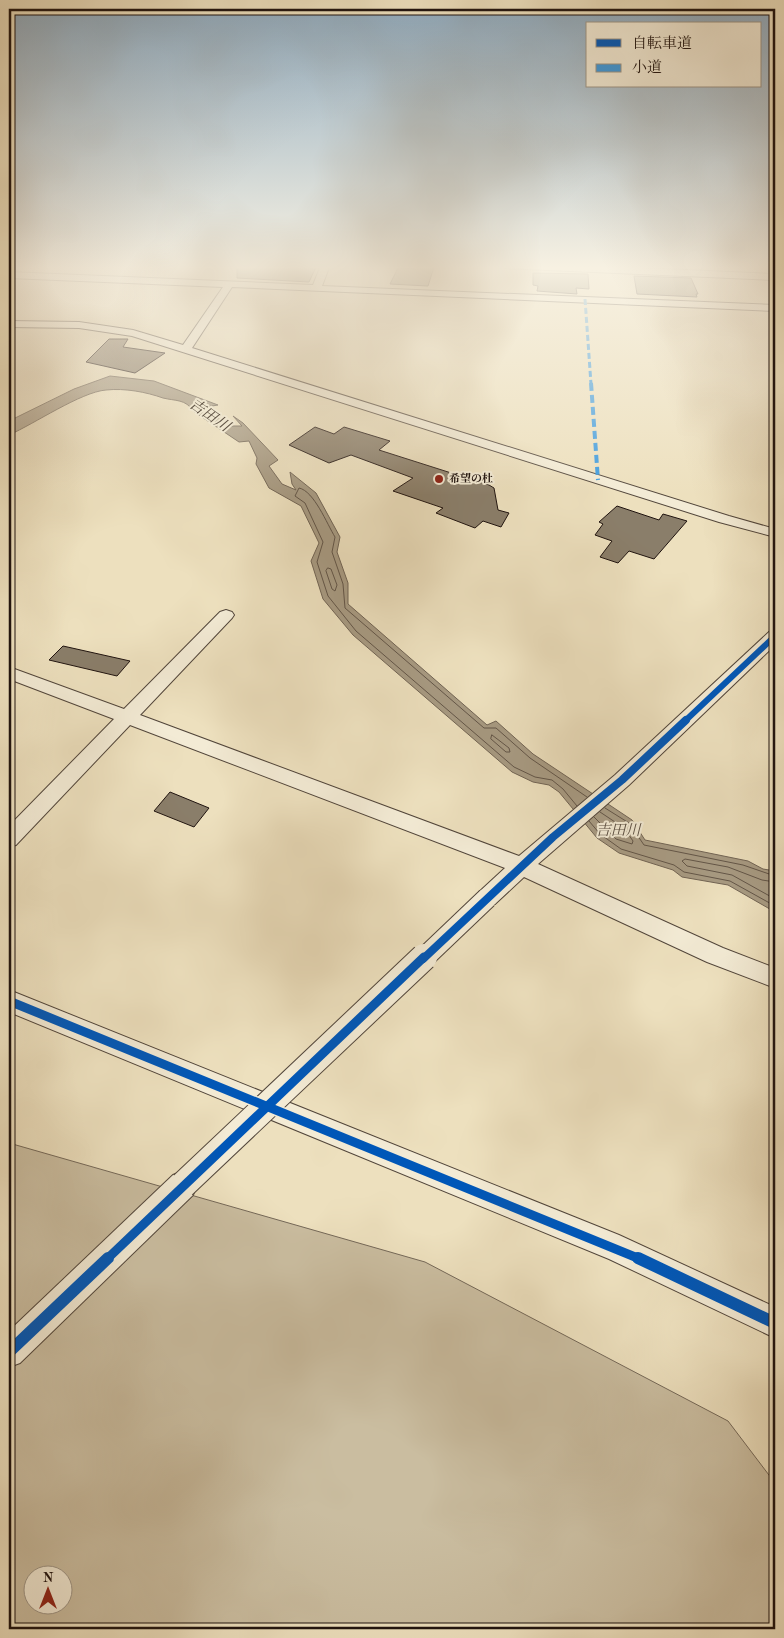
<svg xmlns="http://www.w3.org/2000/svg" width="784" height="1638" font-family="'Old Standard TT','Noto Serif JP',serif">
  <rect width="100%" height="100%" fill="#ede0be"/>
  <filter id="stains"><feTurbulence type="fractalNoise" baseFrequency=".004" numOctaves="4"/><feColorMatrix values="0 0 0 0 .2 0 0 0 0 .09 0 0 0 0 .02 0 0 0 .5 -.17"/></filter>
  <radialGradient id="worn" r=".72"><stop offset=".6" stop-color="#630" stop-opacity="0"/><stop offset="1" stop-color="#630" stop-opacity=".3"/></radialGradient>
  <path fill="#cabda0" stroke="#746858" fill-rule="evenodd" d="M9 1143 425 1262 728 1421 775 1483V1629H9ZM32 1576H62V1606H32Z"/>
  <path fill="#a79a82" stroke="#716454" d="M110 376 154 381 218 405 206 407 227 426H242L233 416 243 423 278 460 269 466 282 484 296 490 292 484 290 472 316 493 340 537 337 552 348 583V604L487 725 496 721 533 754 632 820 645 840 748 861 763 869 775 871V912L728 885 682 877 673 870 619 853 597 838 559 792 549 785 533 782 512 772 353 635 323 599 311 561 319 543 301 506 269 488 256 464 257 458 249 441 239 442 193 411C186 399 175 401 163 398 146 392 125 388 106 390 81 392 34 424 9 435V421L74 389Z"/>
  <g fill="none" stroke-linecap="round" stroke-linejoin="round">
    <g stroke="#635648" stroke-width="1">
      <polygon points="328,568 331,569 337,585 335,591 332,589 326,571"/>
      <polygon points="492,735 509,748 510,752 506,752 491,739"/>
      <path d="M577 806 563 789 552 780 535 777 514 767 356 631 328 596 317 562 323 542 305 503 295 496 299 488C314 491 327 524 335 537L332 552 343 584 345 608 484 728H496L530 758 587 797"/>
      <polyline points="605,808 629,823 644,845 743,865 775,876"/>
      <polyline points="594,817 616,839 632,844 633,841 624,828 600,812"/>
      <polyline points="589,821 600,834 621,849 674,865 684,872 730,881 775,906"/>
      <polyline points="775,882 762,880 728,867 685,859 682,861 687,866 732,875 775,899"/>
    </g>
  </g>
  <g fill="#8a7e6a" stroke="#1f130f">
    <polygon points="237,265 279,265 316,267 309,282 237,278"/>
    <polygon points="419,266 434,267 428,286 390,284 398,268 418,269"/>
    <polygon points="533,273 588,274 589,289 576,288 577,294 537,291 538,286 533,285"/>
    <polygon points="634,276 691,278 698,294 696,294 697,297 637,294"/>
    <polygon points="109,339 128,339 123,347 165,353 135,373 86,362"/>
    <polygon points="315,427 334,434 344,427 390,441 379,450 489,485 494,488 498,510 509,513 501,527 483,521 475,528 436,513 443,508 393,491 413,478 351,455 329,463 289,445"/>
    <polygon points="617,506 659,520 663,514 687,521 654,559 629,551 618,563 600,557 612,541 595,535 603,524 599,522"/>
    <polygon points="63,646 130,661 117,676 49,660"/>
    <polygon points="170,792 209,808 194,827 154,811"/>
  </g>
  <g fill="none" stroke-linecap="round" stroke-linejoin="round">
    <defs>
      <g id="minor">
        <polygon points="321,265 330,265 322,286 775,305 775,311 232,287 192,348 729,516 775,529 775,537 719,522 132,336 79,328 9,327 9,321 79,322 133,330 183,345 223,287 9,278 9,272 313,285"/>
        <polygon points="501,265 574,265 775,274 775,280 505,268"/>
        <polygon points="226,610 232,612 234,615 232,618 140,715 519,856 615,775 769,632 775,631 775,645 629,785 538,864 723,948 775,968 775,988 707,962 524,877 495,904 487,907 479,904 476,898 479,892 505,868 130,725 16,845 9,847 9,826 114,719 9,679 9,667 124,709 220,612"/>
        <polygon points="9,990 619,1235 775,1307 775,1338 609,1259 9,1012"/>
        <polygon points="183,1171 193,1175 197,1185 193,1195 20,1363 9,1367 9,1331 173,1175"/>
      </g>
    </defs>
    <use href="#minor" stroke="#52463b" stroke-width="2"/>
    <use href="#minor" fill="#f3ebd5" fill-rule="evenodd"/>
    <defs>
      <polyline id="minor-bridge-far1" points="423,959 487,898"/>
      <polyline id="minor-bridge" points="183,1185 424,957"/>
    </defs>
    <use href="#minor-bridge-far1" stroke="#52463b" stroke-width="22" stroke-linecap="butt"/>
    <use href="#minor-bridge" stroke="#52463b" stroke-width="28" stroke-linecap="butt"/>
    <use href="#minor-bridge-far1" stroke="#f3ebd5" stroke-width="20"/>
    <use href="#minor-bridge" stroke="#f3ebd5" stroke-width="26"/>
    <polyline stroke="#3c9ade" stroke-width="3" stroke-dasharray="6 3" stroke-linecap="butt" points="585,299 591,384"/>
    <polyline stroke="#3c9ade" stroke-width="4" stroke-dasharray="8 4" stroke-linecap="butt" points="591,383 598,480"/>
    <defs>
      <polyline id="cycleway-far3" points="685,721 775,636"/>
      <polyline id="cycleway-far2" points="423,959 553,837 622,780 686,720"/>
      <g id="cycleway-far1">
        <polyline points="9,1001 640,1259"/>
        <polyline points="107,1259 424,957"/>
      </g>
      <g id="cycleway">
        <polyline points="638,1258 775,1323"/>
        <polyline points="9,1352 108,1258"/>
      </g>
    </defs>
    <use href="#cycleway-far3" stroke="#f3ebd5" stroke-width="9"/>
    <use href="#cycleway-far2" stroke="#f3ebd5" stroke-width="11"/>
    <use href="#cycleway-far1" stroke="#f3ebd5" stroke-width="12"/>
    <use href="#cycleway" stroke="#f3ebd5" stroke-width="15"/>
    <use href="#cycleway-far3" stroke="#0057b8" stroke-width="6"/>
    <use href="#cycleway-far2" stroke="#0057b8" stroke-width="8"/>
    <use href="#cycleway-far1" stroke="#0057b8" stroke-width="9"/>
    <use href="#cycleway" stroke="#0057b8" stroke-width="12"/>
  </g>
  <linearGradient id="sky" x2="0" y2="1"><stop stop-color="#8eaabf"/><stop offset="0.54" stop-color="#f7f1e2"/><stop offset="1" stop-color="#f7f1e2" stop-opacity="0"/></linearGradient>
  <rect width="784" height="495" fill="url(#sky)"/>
  <circle fill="#8f2418" stroke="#f3ebd5" stroke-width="2" cx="439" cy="479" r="5"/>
  <g text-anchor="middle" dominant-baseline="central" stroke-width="4" stroke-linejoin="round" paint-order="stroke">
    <g font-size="11" font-weight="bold" fill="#1f130f" stroke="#f3ebd5" text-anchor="start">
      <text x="449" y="479">希望の杜</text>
    </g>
    <g font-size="15" font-style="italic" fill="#5c5043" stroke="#f3ebd5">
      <text transform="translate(209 416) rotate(35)">吉田川</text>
      <text x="618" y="831">吉田川</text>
    </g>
  </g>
  <rect width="784" height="1638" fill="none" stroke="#ede0be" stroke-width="30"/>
  <rect x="10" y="10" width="764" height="1618" fill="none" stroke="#1f130f" stroke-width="2.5"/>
  <rect x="15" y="15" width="754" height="1608" fill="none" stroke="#1f130f"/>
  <rect x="586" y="22" width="175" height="65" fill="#f3ebd5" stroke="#9e9586"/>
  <rect x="596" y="39" width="25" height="8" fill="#0057b8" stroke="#9e9586"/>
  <text x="632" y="48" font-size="15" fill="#1f130f">自転車道</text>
  <rect x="596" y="64" width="25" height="8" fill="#3c9ade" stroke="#9e9586"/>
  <text x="632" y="72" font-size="15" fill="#1f130f">小道</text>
  <g transform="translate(48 1590)"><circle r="24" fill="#f3ebd5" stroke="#9e9586"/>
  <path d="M0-4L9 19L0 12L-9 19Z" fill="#8f2418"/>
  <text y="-8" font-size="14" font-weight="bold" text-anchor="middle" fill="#1f130f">N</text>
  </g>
  <rect width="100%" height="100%" filter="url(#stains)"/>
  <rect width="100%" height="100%" fill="url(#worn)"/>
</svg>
